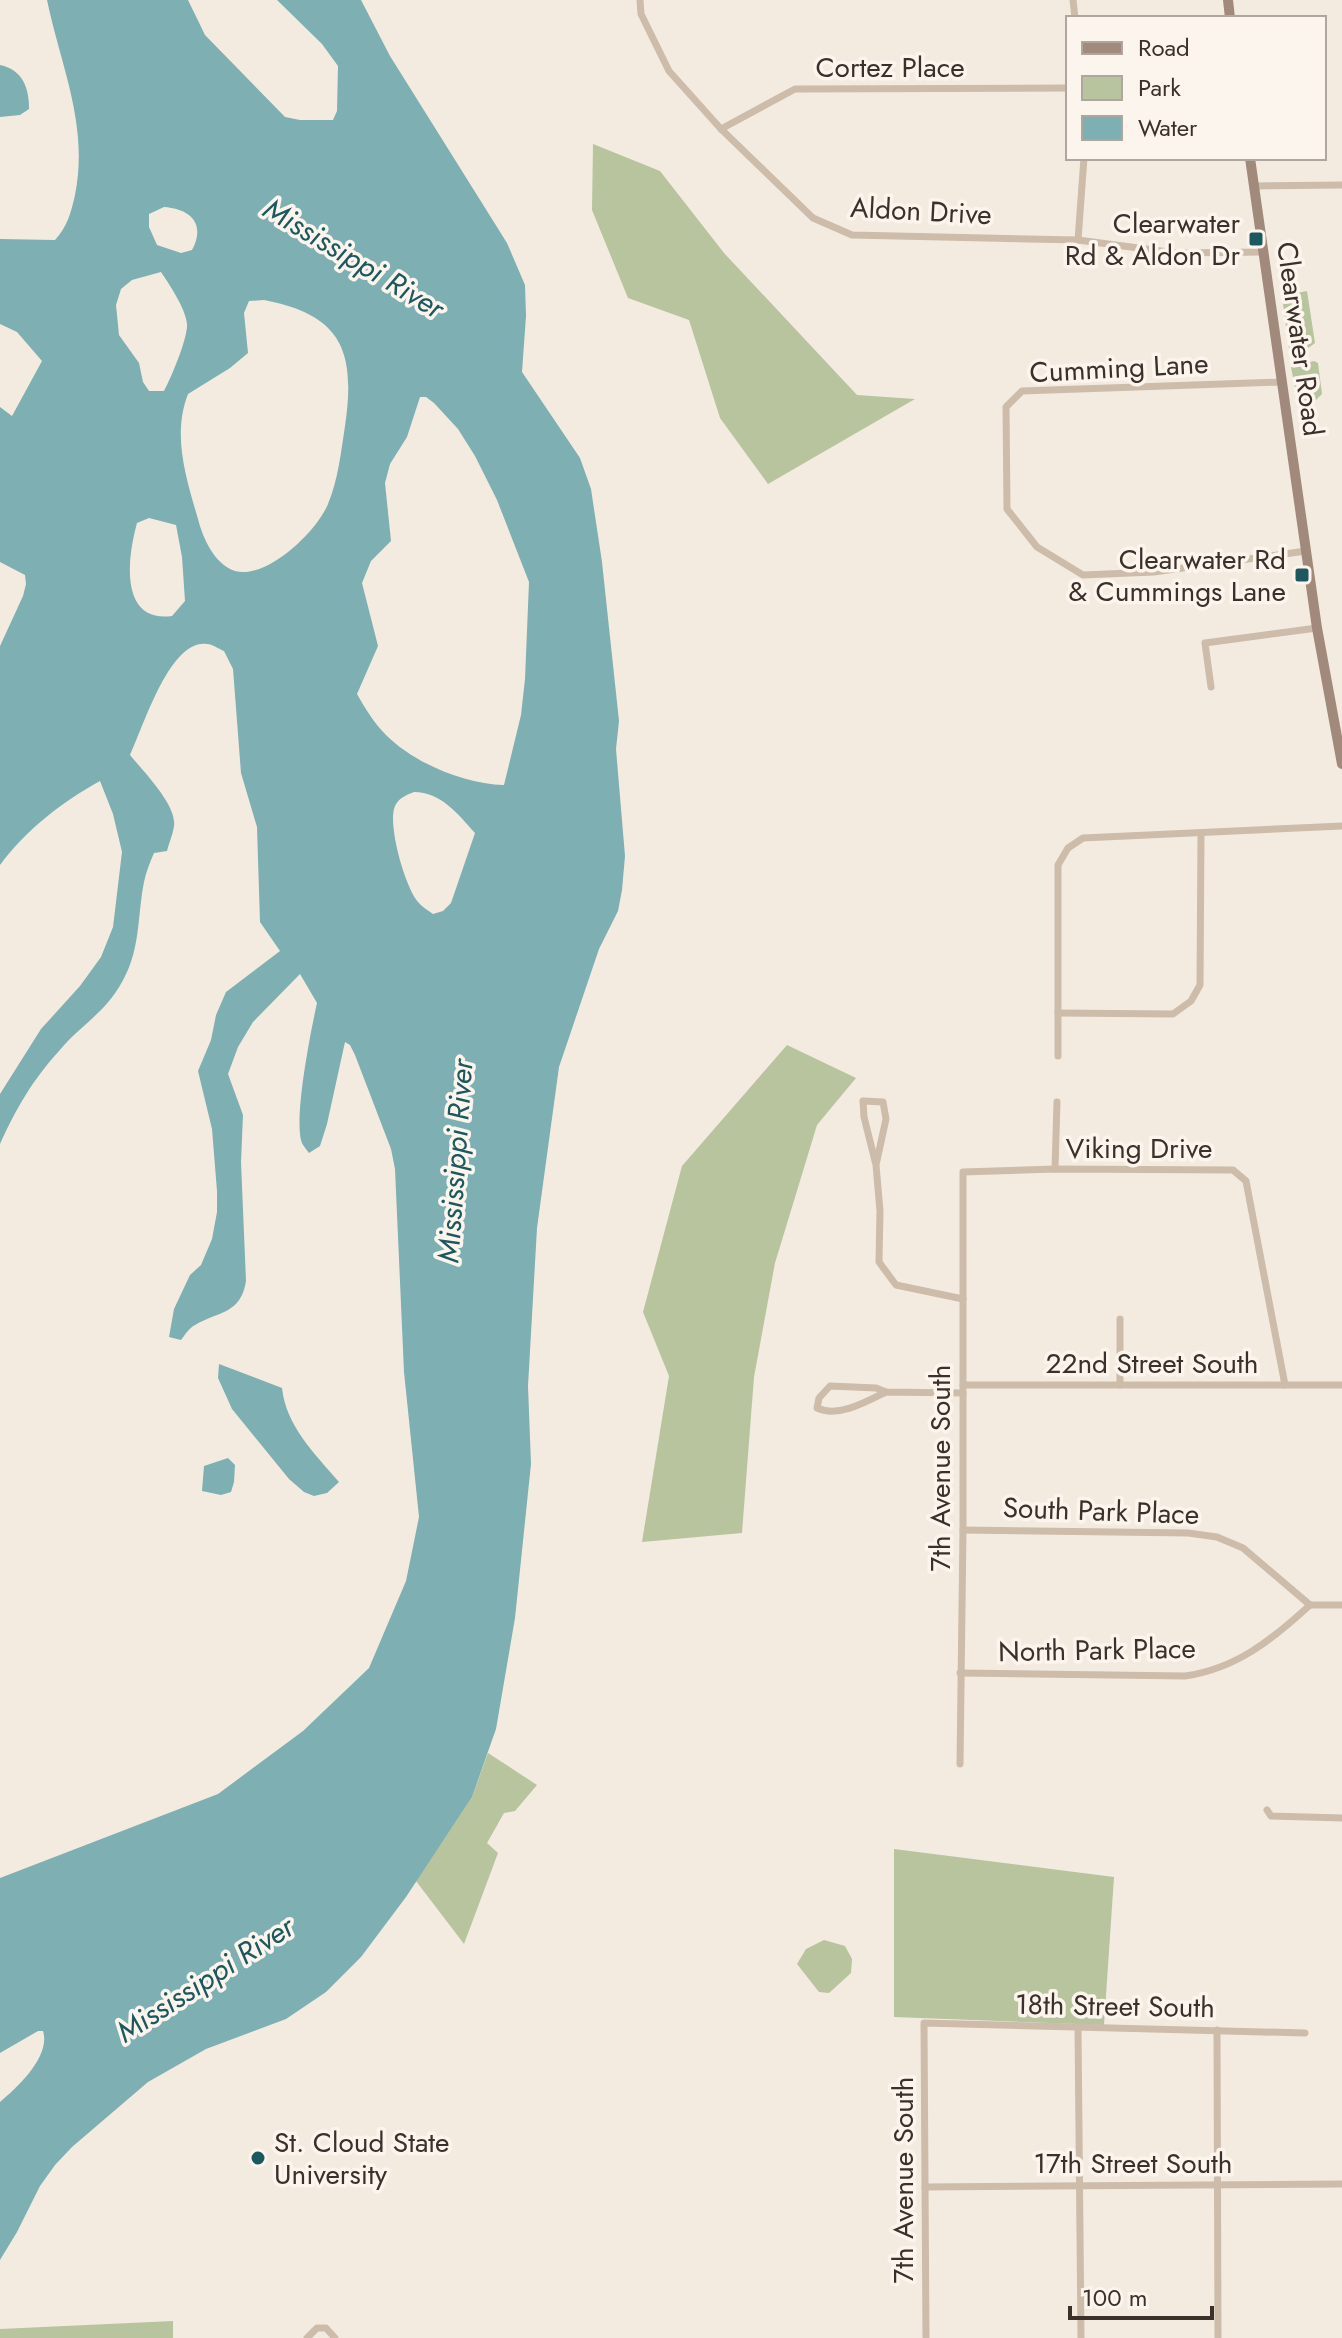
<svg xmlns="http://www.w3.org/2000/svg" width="1342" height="2338" font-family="Jost,sans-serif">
  <rect width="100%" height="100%" fill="#f4ebe0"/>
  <g fill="#b7c49e">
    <polygon points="593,144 660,171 724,253 857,395 915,399 768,484 720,418 689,320 628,298 592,210"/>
    <path d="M1307 291 1315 343C1308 349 1298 354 1289 349L1282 296Z"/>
    <polygon points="1314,361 1318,363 1322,394 1315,401 1298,403 1291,367"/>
    <polygon points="787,1045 856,1078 817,1125 775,1263 754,1377 742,1533 642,1542 669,1376 643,1312 682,1166"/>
    <polygon points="488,1753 537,1785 515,1811 504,1813 487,1843 498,1853 464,1944 416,1881 472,1797"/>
    <polygon points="894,1849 1114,1877 1104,2025 894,2017"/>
    <polygon points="824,1940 845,1946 852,1959 851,1973 829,1993 819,1992 797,1964 806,1949"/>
    <polygon points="173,2321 173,2338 0,2338 0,2329"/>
  </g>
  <g fill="#7dafb3" fill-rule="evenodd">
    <path d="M47 0H188L205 35 285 117 300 120H333L337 111 338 66 322 44 277 0H361L390 56 507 243 525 285 526 316 522 372 580 458 591 489 602 562 619 721 616 749 625 856 622 890 618 911 599 949 559 1067 537 1228 528 1386 531 1464 515 1618 496 1729 472 1797 406 1897 361 1957 326 1992 286 2019 206 2049 148 2082 72 2147 55 2165 40 2186 17 2232 0 2260V2102C18 2087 51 2056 43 2031H38L0 2053V1878L218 1794 303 1731 369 1668 406 1581 419 1517 404 1372 395 1169 391 1149 355 1055 350 1045 345 1042 327 1124 320 1146 309 1153C309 1153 302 1144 302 1143 293 1120 311 1030 317 1003L300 974 253 1022 238 1047 228 1074 243 1115 241 1162 246 1281C241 1314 219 1311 195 1325 189 1328 185 1335 181 1340L169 1337 174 1309 190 1275 201 1265 212 1239 217 1212V1191L212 1129 198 1071 211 1040 216 1015 226 992 280 951 260 922 257 827 241 773 233 669 224 651C219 649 212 644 207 644 170 638 143 728 130 755 143 771 177 805 174 826 173 834 169 843 167 851L154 853C150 862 146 872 144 882 138 912 140 944 127 972 109 1012 84 1021 59 1051 32 1081 17 1107 0 1144V1094L41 1029 80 986 101 957 113 927 122 852 113 814 100 781C62 802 26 830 0 865V646L23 596 26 584 25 575 0 562V407L12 416 42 361 17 332 0 324V239L55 240C67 227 71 213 75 195 89 125 61 67 47 0ZM164 207C191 209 206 224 192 250L181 253 157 245 149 227V214ZM161 272C169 284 186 309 187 324 188 338 171 378 164 391H149L143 382 139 363 119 335 116 305 121 289 132 280ZM264 300C342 315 356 351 345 426 341 452 338 480 328 504 317 531 267 580 235 571 214 564 203 538 198 519 186 478 172 435 188 394L230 368 248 353 244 313 249 301ZM420 397H426L434 403 458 429 475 456 497 500 529 582 525 679 521 715 504 785C464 784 414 763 386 735 374 723 365 708 357 694L378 646 362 583 371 561 391 541 385 483 390 464 407 437ZM149 518 176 525 182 557 185 601 172 616C118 623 128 555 137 523ZM414 792C441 792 458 814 475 833L451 903 443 911 433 914C428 910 422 907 418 902 405 887 387 824 395 806 399 798 406 795 414 792Z"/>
    <path d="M0 65C23 70 29 88 29 109L20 115 0 117Z"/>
    <path d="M219 1364 282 1388C286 1426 315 1454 339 1482L327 1493 314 1496 304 1492 289 1479 232 1409 218 1378Z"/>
    <polygon points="228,1458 235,1465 234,1482 231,1492 221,1495 202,1491 204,1466"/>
  </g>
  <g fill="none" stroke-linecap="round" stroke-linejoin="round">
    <g stroke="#cdbcaa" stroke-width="7">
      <polyline points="640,0 641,14 669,71 721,129 813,218 852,235 1078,240 1176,253 1264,252"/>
      <polyline points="1073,0 1075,18"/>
      <polyline points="721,129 795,89 1068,88"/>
      <polyline points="1254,186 1342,185"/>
      <polyline points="1078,240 1084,158"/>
      <polyline points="1282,382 1022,391 1006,407 1007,509 1037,547 1083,575 1154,572 1306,551"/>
      <polyline points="1211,687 1205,643 1317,628"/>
      <polyline points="1058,1013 1173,1014 1191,1001 1200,985 1201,834"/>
      <polyline points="1058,1056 1058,865 1068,848 1083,838 1342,826"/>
      <polyline points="876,1165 864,1117 863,1101 883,1102 886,1119 876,1165 880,1211 879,1262 896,1285 963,1299"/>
      <polyline points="1055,1169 1057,1102"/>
      <polyline points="1120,1319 1120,1385"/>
      <polyline points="963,1385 1342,1385"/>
      <path d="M886 1392C866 1402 838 1418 817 1408L819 1398 830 1386 876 1388 886 1392 963 1393"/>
      <polyline points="963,1530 1188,1533 1217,1537 1243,1548 1310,1605"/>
      <polyline points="1310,1605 1342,1605"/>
      <path d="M960 1673 1185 1676C1236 1669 1273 1639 1310 1605"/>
      <polyline points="960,1764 963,1530 963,1172 1055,1169 1233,1170 1246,1181 1285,1385"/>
      <polyline points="1267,1810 1271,1816 1342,1818"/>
      <polyline points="1078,2027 1081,2338"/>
      <polyline points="1217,2030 1218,2338"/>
      <polyline points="925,2187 1342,2184"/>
      <polyline points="307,2338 317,2328 326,2328 335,2338"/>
      <polyline points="926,2338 924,2023 1305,2033"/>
    </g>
    <g stroke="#a18a7b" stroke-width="10">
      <polyline points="1228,0 1230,18"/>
      <polyline points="1250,158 1317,628 1342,764"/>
    </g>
  </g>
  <g fill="#1d585f" stroke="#fbf5ed" stroke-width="3">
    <rect x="1248" y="231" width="16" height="16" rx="4"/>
    <rect x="1294" y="567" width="16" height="16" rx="4"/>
    <circle cx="258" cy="2158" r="8"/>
  </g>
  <g text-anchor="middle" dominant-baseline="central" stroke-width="7" stroke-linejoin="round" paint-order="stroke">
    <g font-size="28" fill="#3b302a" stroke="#fbf5ed">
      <text x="890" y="67">Cortez Place</text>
      <text transform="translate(921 211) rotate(3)">Aldon Drive</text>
      <text transform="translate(1300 339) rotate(82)">Clearwater Road</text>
      <text transform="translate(1119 368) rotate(-3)">Cumming Lane</text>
      <text x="1139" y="1148">Viking Drive</text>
      <text x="1152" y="1363">22nd Street South</text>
      <text transform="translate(940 1468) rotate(-90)">7th Avenue South</text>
      <text transform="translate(1101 1511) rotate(2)">South Park Place</text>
      <text transform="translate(1097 1650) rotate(-1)">North Park Place</text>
      <text transform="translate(1115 2006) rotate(1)">18th Street South</text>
      <text x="1133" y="2163">17th Street South</text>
      <text transform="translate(903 2180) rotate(-90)">7th Avenue South</text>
    </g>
    <g font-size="28" fill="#3b302a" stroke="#fbf5ed" text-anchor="end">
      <text x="1240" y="223">Clearwater<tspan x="1240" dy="32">Rd &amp; Aldon Dr</tspan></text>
      <text x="1286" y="559">Clearwater Rd<tspan x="1286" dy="32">&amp; Cummings Lane</tspan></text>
      <text x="274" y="2142" text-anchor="start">St. Cloud State<tspan x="274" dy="32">University</tspan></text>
    </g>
    <g font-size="30" font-style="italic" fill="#1d585f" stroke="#fbf5ed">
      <text transform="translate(354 258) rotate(31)">Mississippi River</text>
      <text transform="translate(455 1161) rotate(-86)">Mississippi River</text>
      <text transform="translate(205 1979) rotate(-33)">Mississippi River</text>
    </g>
  </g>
  <rect x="1066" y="16" width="260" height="144" fill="#fbf5ed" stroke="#aea69f" stroke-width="2"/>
  <rect x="1082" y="42" width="40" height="12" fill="#a18a7b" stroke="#aea69f" stroke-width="2"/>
  <text x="1138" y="56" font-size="24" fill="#3b302a">Road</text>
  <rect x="1082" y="76" width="40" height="24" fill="#b7c49e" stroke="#aea69f" stroke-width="2"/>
  <text x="1138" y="96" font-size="24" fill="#3b302a">Park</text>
  <rect x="1082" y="116" width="40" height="24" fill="#7dafb3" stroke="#aea69f" stroke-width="2"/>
  <text x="1138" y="136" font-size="24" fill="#3b302a">Water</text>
  <path d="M1070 2306v12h142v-12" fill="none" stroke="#3b302a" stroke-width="4"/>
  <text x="1082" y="2306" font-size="24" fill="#3b302a" stroke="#fbf5ed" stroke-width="6" paint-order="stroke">100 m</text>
</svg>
